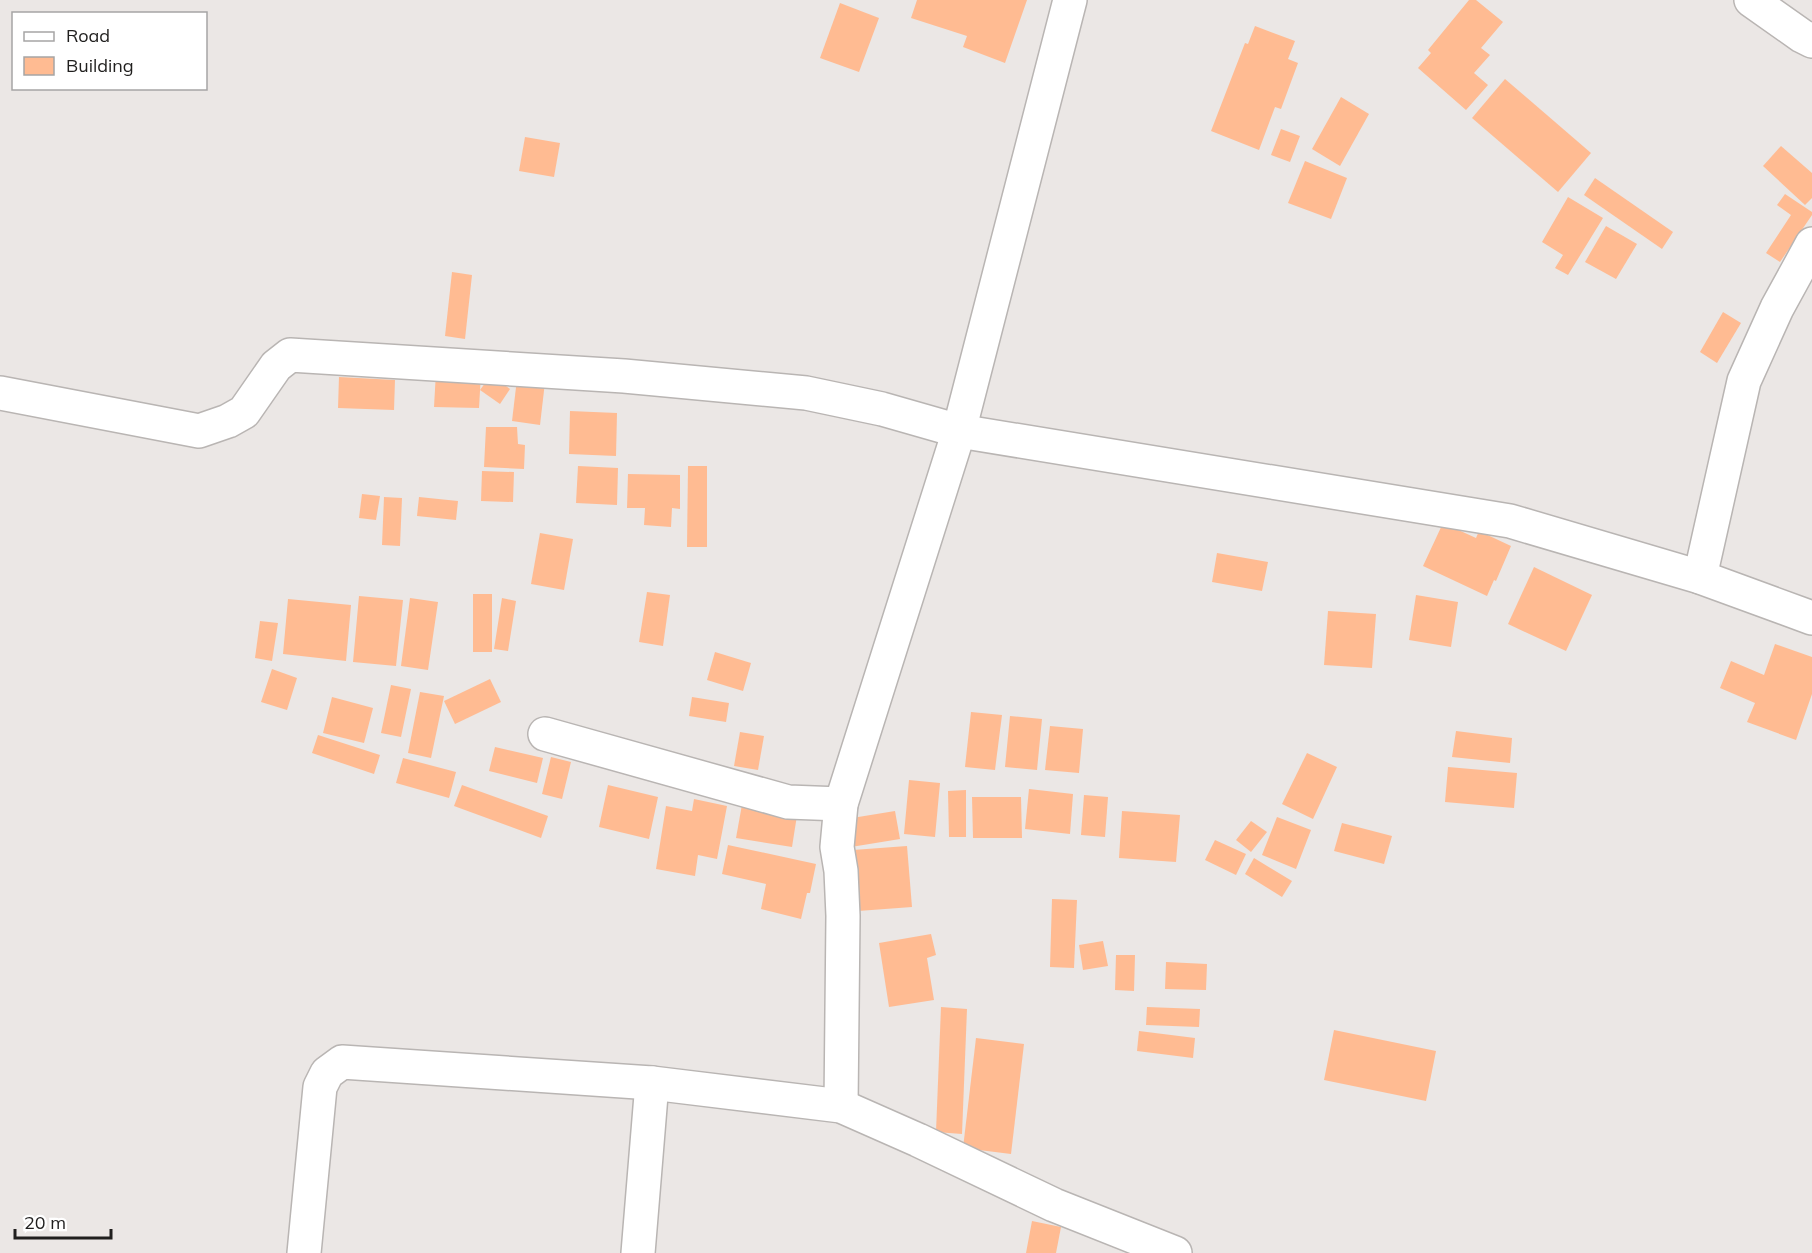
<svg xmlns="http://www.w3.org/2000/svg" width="1812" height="1253" font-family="Mulish,sans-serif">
  <rect width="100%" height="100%" fill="#ebe7e5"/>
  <g fill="#ffbb92">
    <polygon points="917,0 1027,0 1005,63 963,47 967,36 911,18"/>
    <polygon points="1469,0 1476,0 1503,22 1481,48 1490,55 1474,73 1488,85 1466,110 1418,68 1431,53 1428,50"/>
    <polygon points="840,3 879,18 859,72 820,58"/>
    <polygon points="1255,26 1295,41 1288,59 1298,63 1281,109 1275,107 1259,150 1211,131 1245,43 1248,44"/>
    <polygon points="1505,79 1591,153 1558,192 1472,118"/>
    <polygon points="1341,97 1369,114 1340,166 1312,149"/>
    <polygon points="1281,129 1300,136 1290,162 1271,155"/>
    <polygon points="525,137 560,143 554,177 519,171"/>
    <polygon points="1781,146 1812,173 1812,198 1805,205 1763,166"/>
    <polygon points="1305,161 1347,178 1331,219 1288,203"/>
    <polygon points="1595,178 1673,232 1662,249 1584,195"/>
    <polygon points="1785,194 1812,212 1812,215 1780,262 1766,253 1791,215 1777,205"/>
    <polygon points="1568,197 1603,218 1568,275 1555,268 1563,255 1542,242"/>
    <polygon points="1606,226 1637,244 1616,279 1585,262"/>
    <polygon points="452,272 472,275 465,339 445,336"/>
    <polygon points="1723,312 1741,323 1717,363 1700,352"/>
    <polygon points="436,372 481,374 479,408 434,407"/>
    <polygon points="491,375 510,389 500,404 480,390"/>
    <polygon points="339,377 395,380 394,410 338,408"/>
    <polygon points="517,379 545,382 540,425 512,421"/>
    <polygon points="570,411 617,413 616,456 569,454"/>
    <polygon points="486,427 517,427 518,444 525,445 524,469 484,467"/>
    <polygon points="578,466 618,468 617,505 576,503"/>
    <polygon points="688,466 707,466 707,547 687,547"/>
    <polygon points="482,471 514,472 513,502 481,501"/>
    <polygon points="628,474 680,475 680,509 672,508 671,527 644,525 645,508 627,508"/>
    <polygon points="362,494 380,496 376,520 359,518"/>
    <polygon points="384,497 402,498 400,546 382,545"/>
    <polygon points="419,497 458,501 456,520 417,516"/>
    <polygon points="1443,523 1476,538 1479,531 1511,546 1496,581 1494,580 1487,596 1423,566"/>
    <polygon points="540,533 573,539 564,590 531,584"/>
    <polygon points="1217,553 1268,562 1262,591 1212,582"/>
    <polygon points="1534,567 1592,595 1566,651 1508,624"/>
    <polygon points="647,592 670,595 663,646 639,642"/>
    <rect x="473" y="594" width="19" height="58"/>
    <polygon points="1416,595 1458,602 1451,647 1409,640"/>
    <polygon points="359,596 403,600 396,666 353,662"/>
    <polygon points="410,598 438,602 428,670 401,666"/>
    <polygon points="502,598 516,601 508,651 494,649"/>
    <polygon points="288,599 351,605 346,661 283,654"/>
    <polygon points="1328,611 1376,614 1372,668 1324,665"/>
    <polygon points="260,621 278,623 272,661 255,658"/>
    <polygon points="1775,644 1812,657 1812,694 1796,740 1747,722 1755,703 1720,688 1731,661 1764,675"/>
    <polygon points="715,652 751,663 743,691 707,680"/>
    <polygon points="272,669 297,678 287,710 261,702"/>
    <polygon points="490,679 501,702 455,724 444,701"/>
    <polygon points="391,685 411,689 401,737 381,733"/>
    <polygon points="420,692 444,696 431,758 408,753"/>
    <polygon points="332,697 373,708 364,743 323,733"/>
    <polygon points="692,697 729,703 726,722 689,716"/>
    <polygon points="971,712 1002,715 995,770 965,767"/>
    <polygon points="1010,716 1042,719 1037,770 1005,767"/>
    <polygon points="1050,726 1083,729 1079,773 1045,770"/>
    <polygon points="1456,731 1512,738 1510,763 1452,757"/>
    <polygon points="740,732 764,736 758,770 734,766"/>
    <polygon points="318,735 380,755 374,774 312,753"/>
    <polygon points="495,747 543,758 537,783 489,771"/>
    <polygon points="1307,753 1337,767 1313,819 1282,804"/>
    <polygon points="551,757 571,762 562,799 542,794"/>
    <polygon points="403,758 456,772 449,798 396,783"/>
    <polygon points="1448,767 1517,773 1514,808 1445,802"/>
    <polygon points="909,780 940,783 935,837 904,834"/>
    <polygon points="462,785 548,816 541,838 454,806"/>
    <polygon points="608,785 658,797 649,839 599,827"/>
    <polygon points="1029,789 1073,794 1070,834 1025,829"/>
    <polygon points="966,790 966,837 949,837 948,791"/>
    <polygon points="1084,795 1108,797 1105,837 1081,835"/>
    <polygon points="972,797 1021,797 1022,838 973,838"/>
    <polygon points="694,799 727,806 717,859 698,855 695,876 656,869 666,806 692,811"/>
    <polygon points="743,799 798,809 792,847 736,838"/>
    <polygon points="895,811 900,839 851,847 846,819"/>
    <polygon points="1122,811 1180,815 1176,862 1119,858"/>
    <polygon points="1277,817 1311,830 1296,869 1262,855"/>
    <polygon points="1251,821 1267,832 1251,852 1236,840"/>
    <polygon points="1342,823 1392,836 1384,864 1334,851"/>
    <polygon points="1215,840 1246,854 1236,875 1205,860"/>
    <polygon points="728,845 816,864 810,893 807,893 801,919 761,909 766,884 722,874"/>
    <polygon points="907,846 912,907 858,911 853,850"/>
    <polygon points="1254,858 1292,881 1282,897 1245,874"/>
    <polygon points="1052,899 1077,900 1074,968 1050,967"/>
    <polygon points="931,934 936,955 927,958 934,1000 889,1007 879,943"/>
    <polygon points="1103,941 1108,966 1083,970 1079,945"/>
    <polygon points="1116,955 1135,955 1134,991 1115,990"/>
    <polygon points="1166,962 1207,964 1206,990 1165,989"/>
    <polygon points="941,1007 967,1009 962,1134 936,1132"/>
    <polygon points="1147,1007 1200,1009 1199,1027 1146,1025"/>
    <polygon points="1334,1030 1436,1051 1426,1101 1324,1080"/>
    <polygon points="1139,1031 1195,1038 1193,1058 1137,1051"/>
    <polygon points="976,1038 1024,1044 1011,1154 963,1148"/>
    <polygon points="1032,1221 1061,1227 1056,1253 1026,1253"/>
  </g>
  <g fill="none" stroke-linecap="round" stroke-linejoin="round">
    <defs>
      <g id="minor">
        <polyline points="1751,0 1802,36 1812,41"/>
        <polyline points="0,393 199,431 228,421 244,412 276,366 290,355 624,376 806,393 882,409 959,431 1510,521 1700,577 1812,618"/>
        <polyline points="1700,577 1744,381 1777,308 1812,244"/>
        <polyline points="545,734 788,802 841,804"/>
        <polyline points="841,1106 843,916 841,871 837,847 841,804 959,431 1070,0"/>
        <polyline points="304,1253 320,1087 327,1073 342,1062 652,1083 841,1106 918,1140 1054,1205 1175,1253"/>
        <polyline points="638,1253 652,1083"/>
      </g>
    </defs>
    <use href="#minor" stroke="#b9b5b3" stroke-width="36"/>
    <use href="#minor" stroke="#fff" stroke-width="33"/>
  </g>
  <rect x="12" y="12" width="195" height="78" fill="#ffffff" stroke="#a6a5a5" stroke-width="1.5"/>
  <rect x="24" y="32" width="30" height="9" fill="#ffffff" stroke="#a6a5a5" stroke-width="1.5"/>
  <text x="66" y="42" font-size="18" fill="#201f1e">Road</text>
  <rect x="24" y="57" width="30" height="18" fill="#ffbb92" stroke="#a6a5a5" stroke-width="1.5"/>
  <text x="66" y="72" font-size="18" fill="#201f1e">Building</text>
  <path d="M15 1229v9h96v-9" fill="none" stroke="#201f1e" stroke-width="3"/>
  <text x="24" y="1229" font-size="18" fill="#201f1e" stroke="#ffffff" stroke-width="4.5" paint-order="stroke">20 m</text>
</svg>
